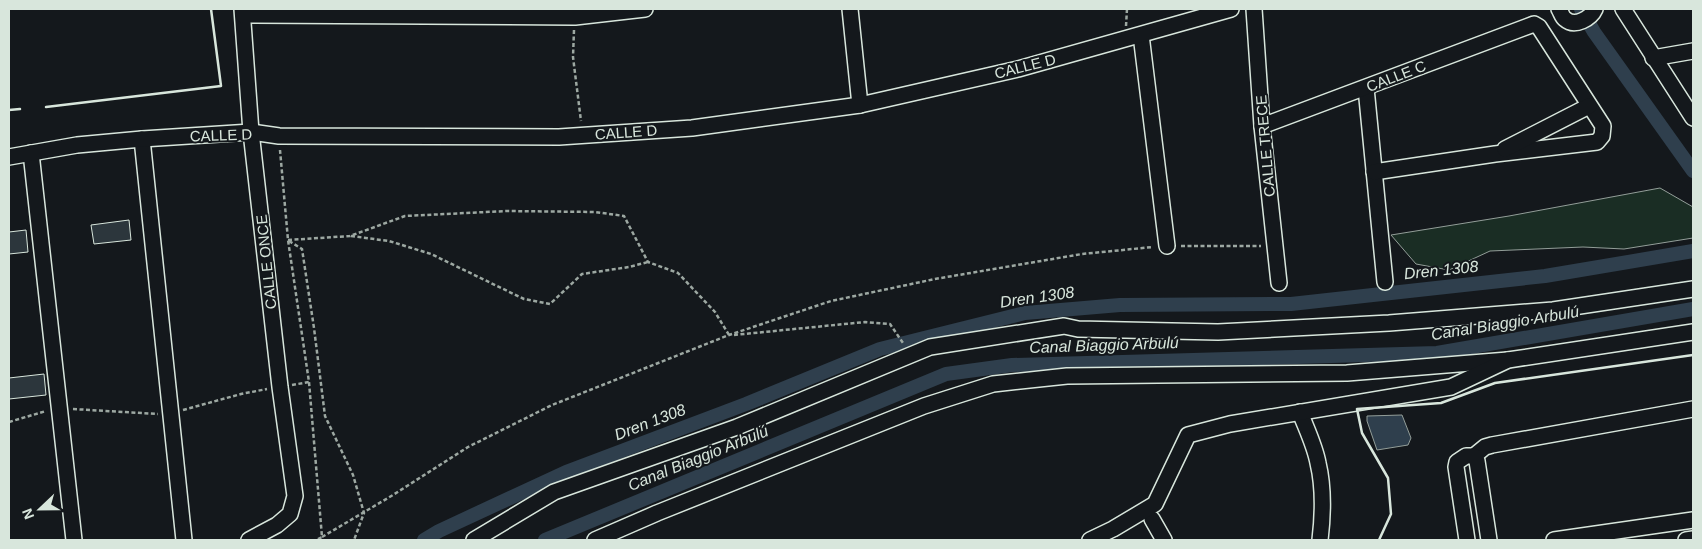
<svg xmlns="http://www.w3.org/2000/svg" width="1702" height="549" font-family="Helvetica,sans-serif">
  <rect width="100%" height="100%" fill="#14181c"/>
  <polygon fill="#1a2d24" stroke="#939e99" points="1660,188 1693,207 1693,238 1624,249 1583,247 1490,251 1449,270 1416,264 1391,235 1509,216"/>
  <polygon fill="#2f3f4d" stroke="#939e99" points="1402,415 1411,438 1408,445 1377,450 1367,421 1367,416"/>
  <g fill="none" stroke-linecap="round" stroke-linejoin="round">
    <g stroke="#2f3f4d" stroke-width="14">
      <polyline points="1581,9 1594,32 1693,171"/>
      <polyline points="424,540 439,531 566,472 746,404 880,349 1025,313 1120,305 1291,304 1545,276 1693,251"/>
      <polyline points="545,540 946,374 1012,365 1437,353 1693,309"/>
    </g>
  </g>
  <g fill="#2c363c" stroke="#d8e6dc">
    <polygon points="129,220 131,240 94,244 91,225"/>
    <polygon points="26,230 28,252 9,254 9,232"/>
    <polygon points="44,374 46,395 9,399 9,378"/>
  </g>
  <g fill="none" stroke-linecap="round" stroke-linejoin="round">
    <defs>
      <g id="minor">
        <polyline points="242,9 251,132 280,387 295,496 290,514 277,525 249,540"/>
        <polyline points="850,9 860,105"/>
        <polyline points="1254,9 1262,126 1279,283"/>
        <path d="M1559 9C1561 12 1562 17 1565 19 1575 28 1591 18 1595 9"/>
        <polyline points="1623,9 1693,118"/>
        <polyline points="243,15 575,17 645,9"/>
        <polyline points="1141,35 1167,246"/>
        <polyline points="1653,58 1693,51"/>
        <polyline points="1366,88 1385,282"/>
        <polyline points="1262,126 1534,24 1539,27 1603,126 1602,136 1597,142 1495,154 1374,172"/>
        <polyline points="142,139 184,540"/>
        <polyline points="1505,149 1589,106"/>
        <polyline points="31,153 74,540"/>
        <polyline points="9,157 77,145 142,139 251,132 279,136 559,137 692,128 860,105 1018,69 1231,9"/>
        <path d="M1300 412C1306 428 1315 446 1318 463 1324 488 1323 515 1320 540"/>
        <polyline points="1474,456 1485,447 1492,445 1693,409"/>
        <polyline points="1152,519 1164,540"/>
        <polyline points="474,540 554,492 737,427 930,347 1064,326 1078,329 1218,332 1389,323 1553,310 1693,289"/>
        <polyline points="595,540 657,513 924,406 993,384 1067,376 1347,373 1508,360"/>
        <polyline points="1090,540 1113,529 1155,504 1188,435 1230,424 1451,387 1508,360 1693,332"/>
        <polyline points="1467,540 1456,467 1457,462 1466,456 1474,456 1477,461 1489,540"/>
        <polyline points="1554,540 1693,520"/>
        <polyline points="1686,540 1693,539"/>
      </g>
    </defs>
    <use href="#minor" stroke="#d8e6dc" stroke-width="18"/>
    <g stroke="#9da8a2" stroke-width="2.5" stroke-dasharray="4 2.5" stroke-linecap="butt">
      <polyline points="1126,26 1127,9"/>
      <polyline points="574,30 573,57 581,121"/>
      <polyline points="280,150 288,240 309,382 322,537 316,540"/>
      <polyline points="351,236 389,241 431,254 524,299 550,304 582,274 629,267 648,262"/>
      <polyline points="288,240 350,236 405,216 507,211 595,212 624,216 648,262 678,273 715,312 729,335"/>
      <polyline points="289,241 302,249 314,328 325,416 353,475 364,513 354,540"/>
      <polyline points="1181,246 1261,246"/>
      <polyline points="734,335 865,322 890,324 903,343"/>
      <polyline points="292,385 309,382"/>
      <polyline points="73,409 158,414"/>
      <polyline points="183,410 241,394 267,389"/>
      <polyline points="9,422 46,411"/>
      <polyline points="322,537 393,495 468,447 552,405 729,335 831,301 935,279 1082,254 1153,247"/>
    </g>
    <use href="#minor" stroke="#14181c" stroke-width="15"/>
    <g stroke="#d8e6dc" stroke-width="2.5">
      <polyline points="46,107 221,86 211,9"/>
      <polyline points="9,110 20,109"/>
      <polyline points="1379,540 1391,514 1388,478 1362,433 1357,409 1441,403 1495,383 1693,355"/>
    </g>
  </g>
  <g text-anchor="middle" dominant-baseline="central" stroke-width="4" stroke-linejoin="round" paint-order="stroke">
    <g font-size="15" fill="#d8e6dc" stroke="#14181c">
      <text transform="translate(1025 66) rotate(-14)">CALLE D</text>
      <text transform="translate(1396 76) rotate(-21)">CALLE C</text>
      <text transform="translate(626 132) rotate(-4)">CALLE D</text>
      <text transform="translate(221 135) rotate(-2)">CALLE D</text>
      <text transform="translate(1265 146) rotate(-95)">CALLE TRECE</text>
      <text transform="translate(266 262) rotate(-96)">CALLE ONCE</text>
    </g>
    <g font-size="16" font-style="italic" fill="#d8e6dc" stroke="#14181c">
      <text transform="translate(1441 270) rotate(-6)">Dren 1308</text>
      <text transform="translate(1037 297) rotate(-8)">Dren 1308</text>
      <text transform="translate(1505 323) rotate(-9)">Canal Biaggio Arbulú</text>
      <text transform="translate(1104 345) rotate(-2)">Canal Biaggio Arbulú</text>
      <text transform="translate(650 422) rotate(-21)">Dren 1308</text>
      <text transform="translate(698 458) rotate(-22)">Canal Biaggio Arbulú</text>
    </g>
  </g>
  <rect width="1702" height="549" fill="none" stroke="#d8e6dc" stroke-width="20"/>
  <g transform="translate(40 509) rotate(248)" stroke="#14181c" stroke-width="4" paint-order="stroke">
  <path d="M0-4L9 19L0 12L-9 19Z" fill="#d8e6dc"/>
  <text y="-8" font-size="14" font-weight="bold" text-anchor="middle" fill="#d8e6dc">N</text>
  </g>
</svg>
